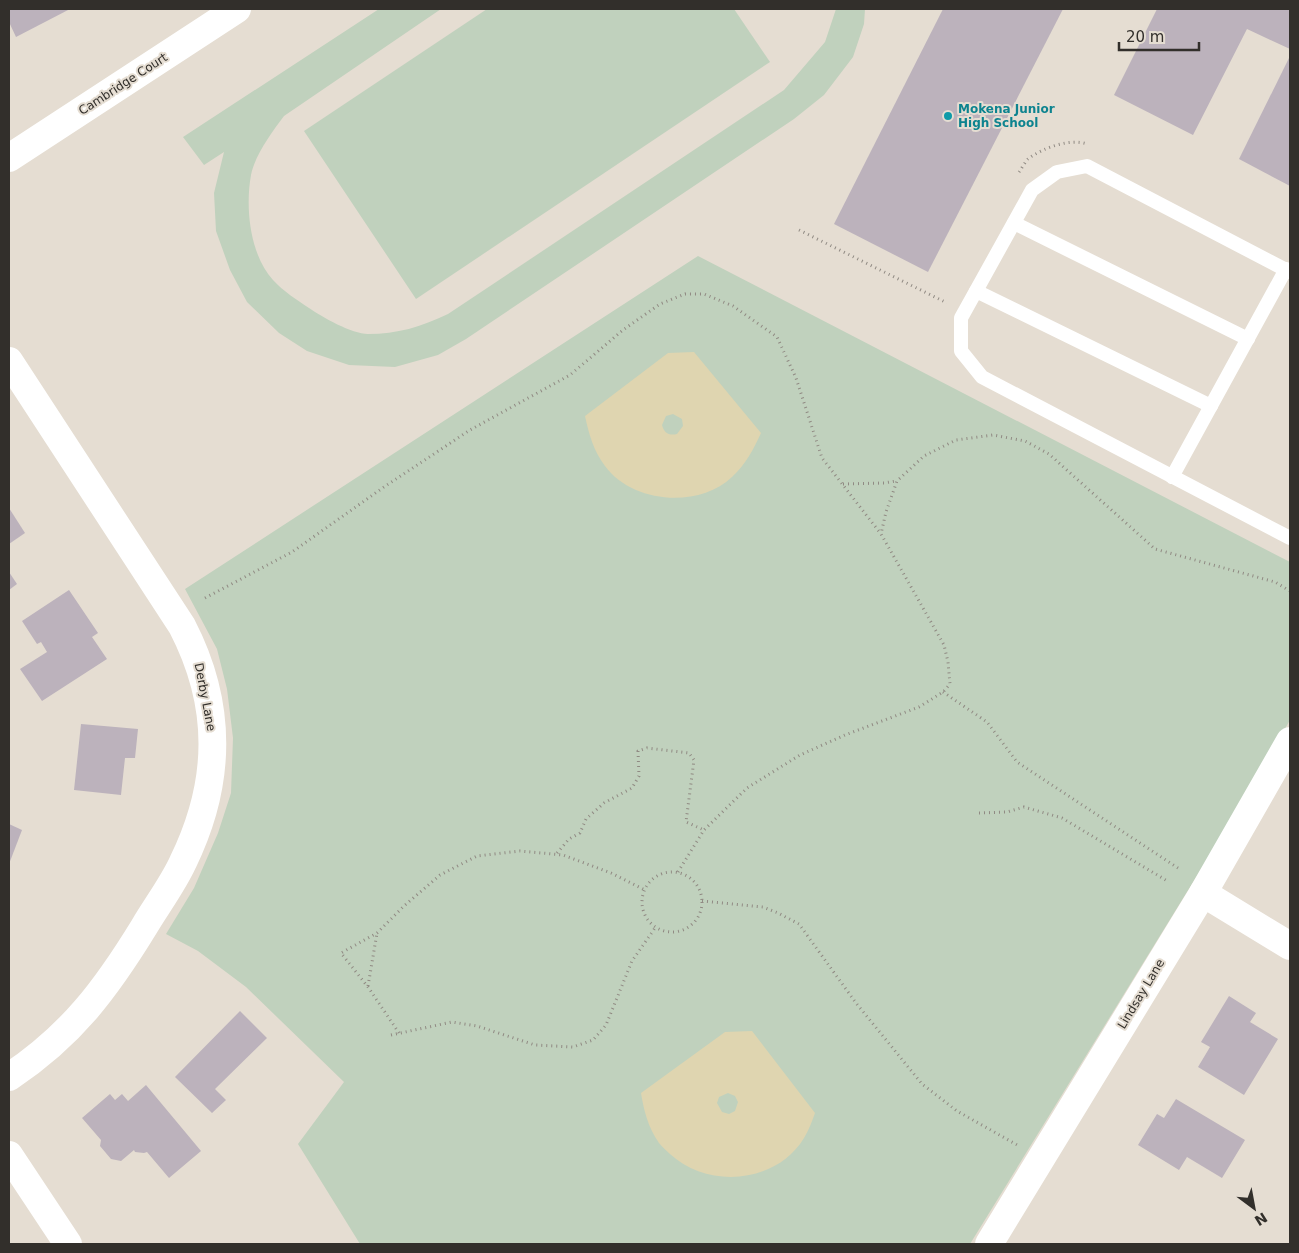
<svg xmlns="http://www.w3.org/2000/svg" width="1299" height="1253" font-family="'DejaVu Sans',sans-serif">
  <rect width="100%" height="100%" fill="#e5ddd2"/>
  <g fill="#c0d1bd">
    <path d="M379 9H441L284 116C272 132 255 155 251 175 245 208 250 255 273 280 283 291 297 300 309 308 322 317 352 334 368 334 397 334 421 327 448 314L784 90 825 42 836 9H865L864 24 853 57 824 95 794 119 466 339 438 355 395 367 349 365 307 351 279 333 247 302 230 270 216 231 214 193 224 152 204 165 183 137Z"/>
    <polygon points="487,9 734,9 770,62 416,299 304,131"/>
    <polygon points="698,256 1290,562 1290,720 1256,780 970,1244 360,1244 298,1144 344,1082 246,987 198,951 166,934 194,888 218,833 231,793 233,738 227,689 217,649 185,589"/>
  </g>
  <g fill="#dfd5b0" fill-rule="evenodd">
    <path d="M694 352 761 433C753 450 746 464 732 477 698 509 632 503 605 466 593 450 589 434 585 416L668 353ZM673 414 682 419 683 426 677 434C669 436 664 433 662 425L666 416Z"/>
    <path d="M752 1031 815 1113C812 1121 809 1130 804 1138 776 1184 708 1189 670 1154 666 1150 662 1147 659 1143 648 1127 644 1111 641 1093L725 1032ZM728 1093 735 1096 738 1102 735 1111 729 1114 722 1112 717 1103 719 1097Z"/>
  </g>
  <g fill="#bcb2bc">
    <polygon points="9,9 70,9 16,37 9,22"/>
    <polygon points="943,9 1063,9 928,272 834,224"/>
    <polygon points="1157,9 1290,9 1290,49 1247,29 1193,135 1114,95"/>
    <polygon points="1290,56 1290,186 1239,159"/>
    <polygon points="9,508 25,533 9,544"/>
    <polygon points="9,572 17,584 9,590"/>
    <polygon points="69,590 98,633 92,637 107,659 42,701 20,669 47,652 41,642 37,644 22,621"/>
    <polygon points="81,724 138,729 135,758 125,758 121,795 74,790"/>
    <polygon points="9,824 22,830 9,864"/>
    <polygon points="1229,996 1256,1013 1250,1022 1278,1039 1244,1095 1198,1067 1210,1047 1201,1042"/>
    <polygon points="240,1011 267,1038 215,1089 226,1100 212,1113 175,1077"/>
    <polygon points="146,1085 201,1151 169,1178 147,1152 144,1153 135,1152 134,1150 121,1161 111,1159 100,1146 101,1140 82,1118 110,1094 115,1100 122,1094 128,1101"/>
    <polygon points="1176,1099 1245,1140 1222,1178 1187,1157 1179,1170 1138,1145 1157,1114 1164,1118"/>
  </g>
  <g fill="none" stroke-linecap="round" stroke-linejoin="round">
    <g stroke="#908a83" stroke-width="3" stroke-dasharray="1 4" stroke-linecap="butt">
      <path d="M1019 172C1022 168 1025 162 1028 159 1042 148 1070 138 1087 144"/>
      <polyline points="799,230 947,303"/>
      <polyline points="843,484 884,483 896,481"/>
      <polyline points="205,598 292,552 384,487 470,430 570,375 623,330 660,304 685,294 704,294 733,306 777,337 796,378 822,458 881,534"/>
      <polyline points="943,692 987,722 1017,762 1178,868"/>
      <polyline points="979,813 1007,812 1024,807 1062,818 1169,882"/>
      <polyline points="557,853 569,839 580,833 586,819 604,803 632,788 639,776 638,751 647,748 689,753 694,760 686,822 704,830"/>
      <circle cx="672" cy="902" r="30"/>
      <polyline points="678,872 704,830 747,788 800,755 845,735 919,707 943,692 950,684 948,662 944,645 881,534 886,512 897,481 924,456 956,440 993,435 1025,441 1049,454 1155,549 1275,582 1290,591"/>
      <polyline points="702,901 763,907 778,913 799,924 856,1003 922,1084 957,1111 1019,1146"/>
      <polyline points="368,986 377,933"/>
      <polyline points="399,1033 368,987 341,953 377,933 404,906 440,875 477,856 520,851 563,855 611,873 645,890"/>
      <polyline points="391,1035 452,1022 477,1026 535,1045 573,1047 593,1040 606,1025 632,961 655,928"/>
    </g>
    <g stroke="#fff" stroke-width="14">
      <polyline points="1014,223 1248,339"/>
      <polyline points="1290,272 1087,166 1057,172 1032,190 961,318 961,351 982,377 1290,538"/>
      <polyline points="976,291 1211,406"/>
      <polyline points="1172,477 1286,269"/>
    </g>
    <g stroke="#fff" stroke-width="28">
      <polyline points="9,158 237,9"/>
      <path d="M9 361 182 626C223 705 222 782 183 862 173 884 157 905 144 927 106 989 71 1036 9 1077"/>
      <polyline points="1203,893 1290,946"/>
      <polyline points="9,1155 68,1244"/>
      <polyline points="989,1244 1203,893 1290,741"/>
    </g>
  </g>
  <circle fill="#0f9aa8" stroke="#e5ddd2" stroke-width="2" cx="948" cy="116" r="5"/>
  <g text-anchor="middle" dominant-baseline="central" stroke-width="4" stroke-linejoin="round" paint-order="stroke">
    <g font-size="12" fill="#322f2b" stroke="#e5ddd2">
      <text transform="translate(123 84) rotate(-33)">Cambridge Court</text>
      <text transform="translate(205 697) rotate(79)">Derby Lane</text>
      <text transform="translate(1141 994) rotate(-59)">Lindsay Lane</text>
    </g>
    <g font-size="12" font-weight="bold" fill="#0d838f" stroke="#e5ddd2" text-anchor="start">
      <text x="958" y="109">Mokena Junior<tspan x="958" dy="14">High School</tspan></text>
    </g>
  </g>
  <rect width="1299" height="1253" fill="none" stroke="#322f2b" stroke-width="20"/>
  <g transform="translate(1254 1208) rotate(148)" stroke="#e5ddd2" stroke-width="4" paint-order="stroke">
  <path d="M0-4L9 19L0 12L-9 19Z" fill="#322f2b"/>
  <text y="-8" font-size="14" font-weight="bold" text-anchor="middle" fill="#322f2b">N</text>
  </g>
  <path d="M1119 42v8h80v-8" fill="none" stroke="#322f2b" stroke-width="2.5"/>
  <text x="1126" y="42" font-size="15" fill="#322f2b" stroke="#e5ddd2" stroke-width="4" paint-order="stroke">20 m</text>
</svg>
